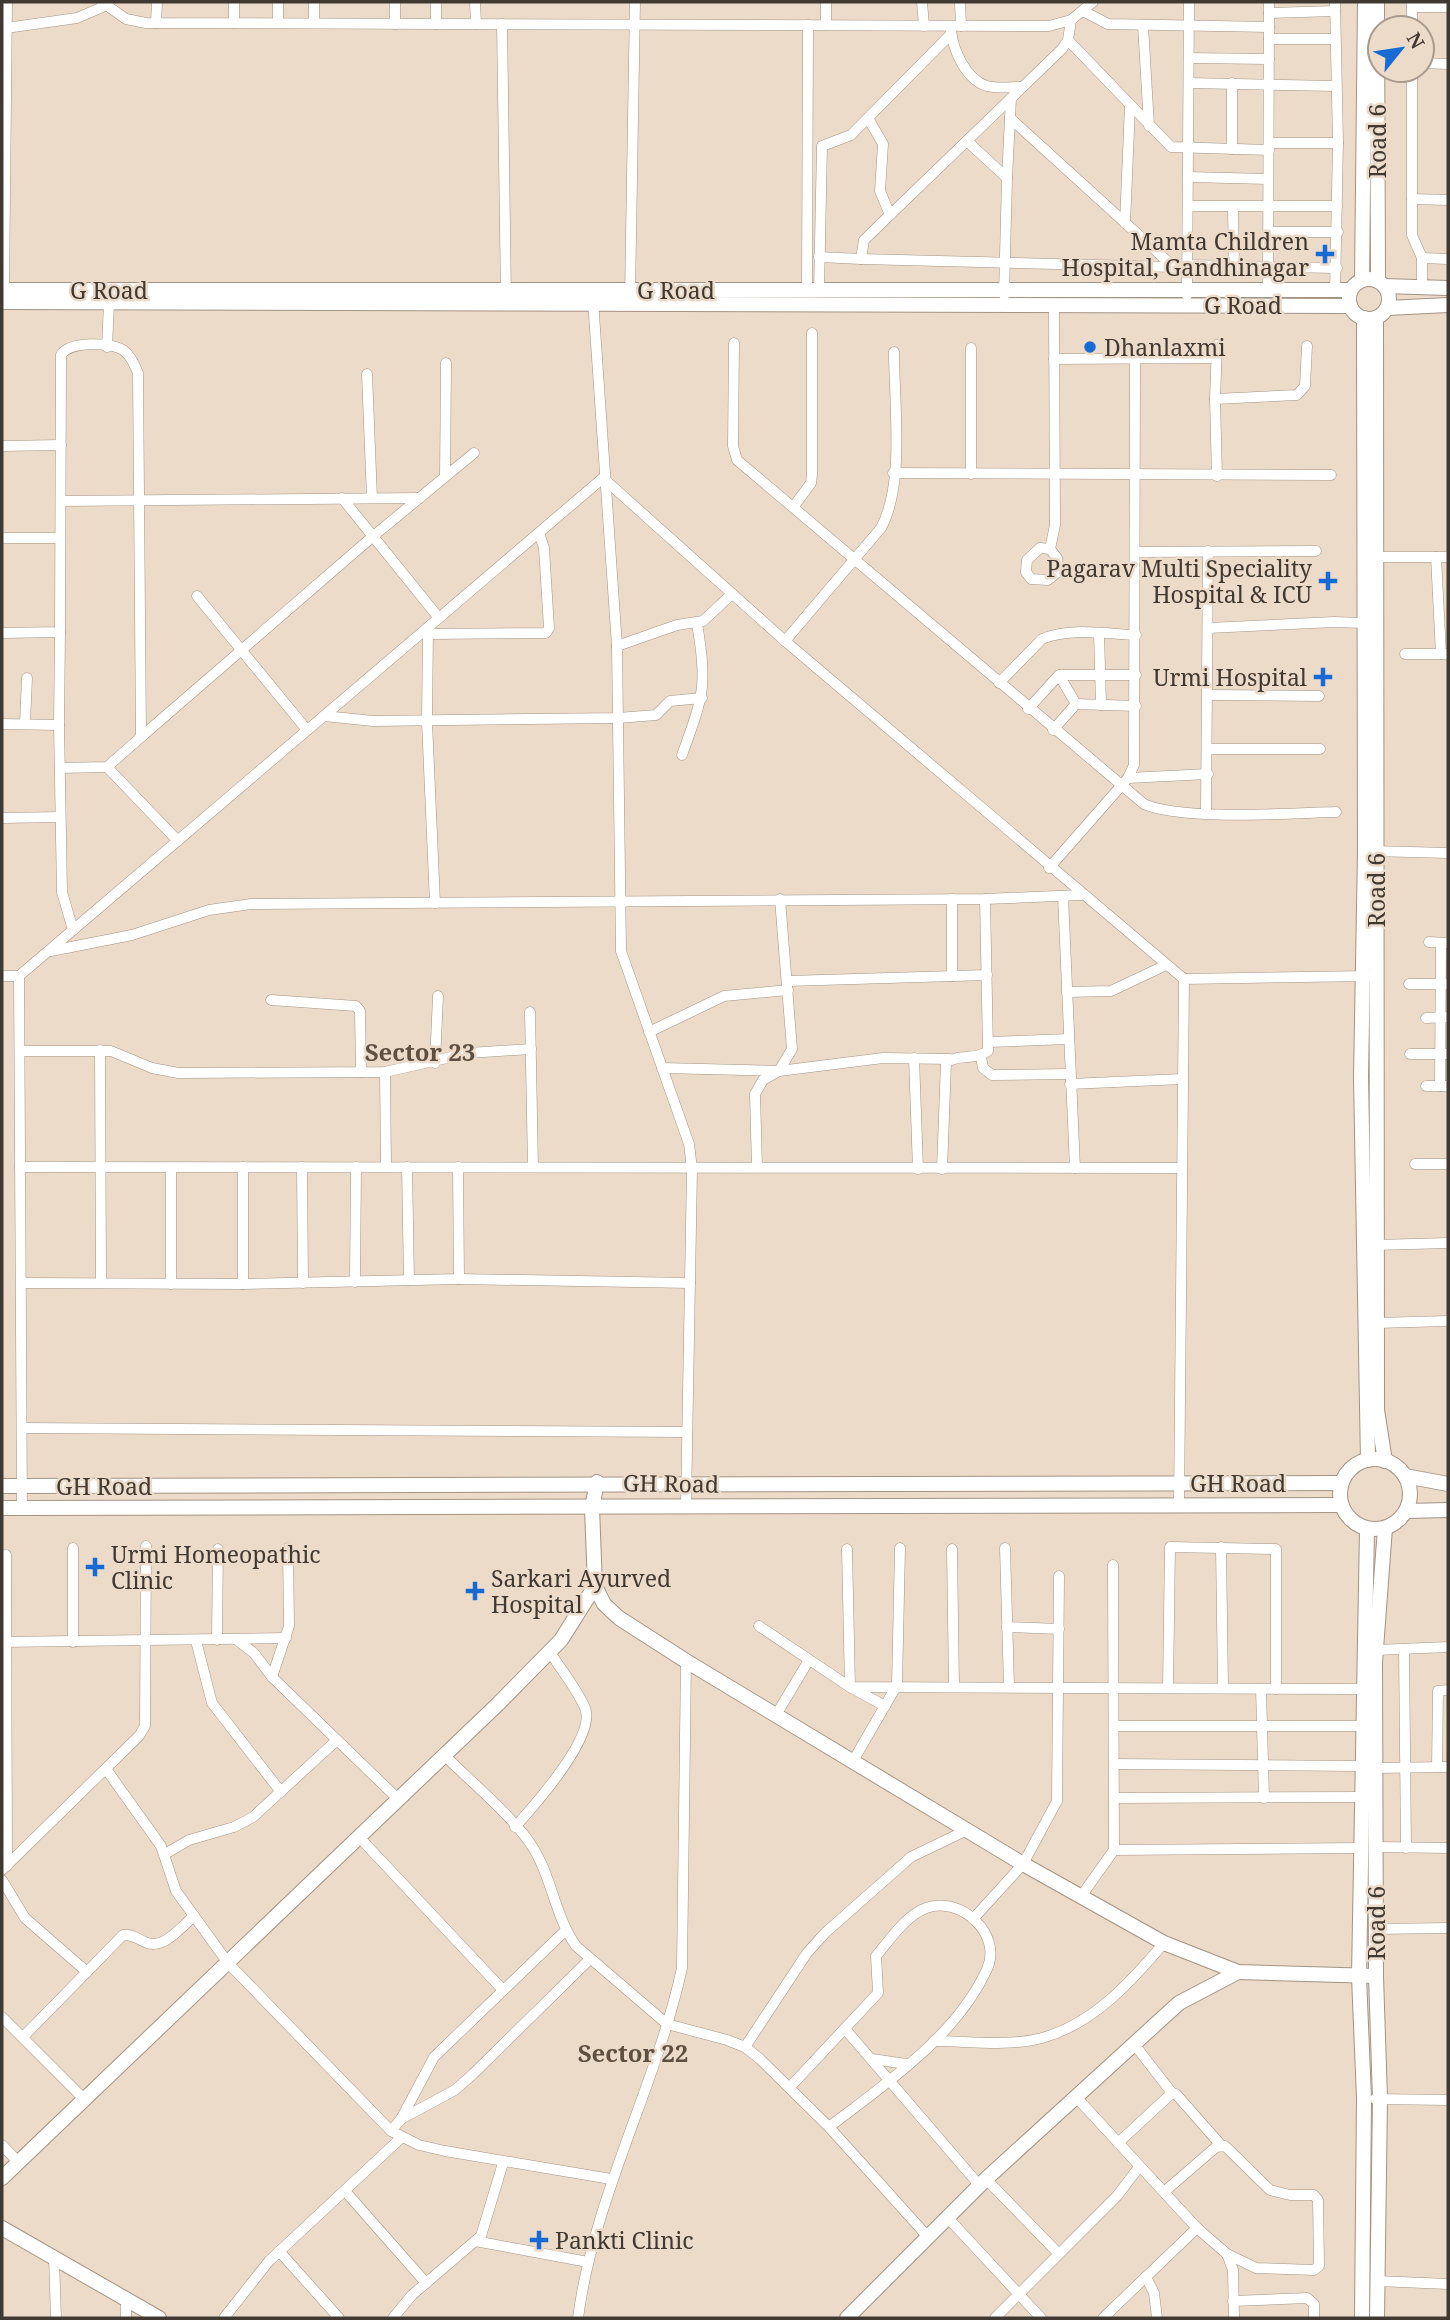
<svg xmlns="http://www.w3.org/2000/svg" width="1450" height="2320" font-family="'Noto Serif',serif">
  <rect width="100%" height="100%" fill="#eddbca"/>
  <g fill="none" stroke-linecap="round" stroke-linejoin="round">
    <defs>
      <g id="street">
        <polyline points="102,2 126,19 146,23 1049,26 1071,20 1093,2"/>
        <polyline points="278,2 278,23"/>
        <polyline points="314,2 314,23"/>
        <polyline points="395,2 395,24"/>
        <polyline points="436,2 436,24"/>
        <polyline points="475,2 476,24"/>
        <polyline points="826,2 826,25"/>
        <polyline points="922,2 924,26"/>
        <polyline points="960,2 961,26"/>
        <polyline points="1335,2 1338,143 1335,291"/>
        <polyline points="1412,7 1448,7"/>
        <polyline points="1083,11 1108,24 1269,27"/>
        <polyline points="1269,13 1335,11"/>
        <polyline points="156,23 157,2"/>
        <polyline points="234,23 234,2"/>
        <polyline points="502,24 506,296"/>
        <polyline points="1143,25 1149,126"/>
        <polyline points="6,28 77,18 105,6"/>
        <polyline points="1412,28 1412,2"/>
        <path d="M951 30C953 50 966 80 987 86 998 89 1011 87 1022 87"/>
        <polyline points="1269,39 1335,39"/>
        <polyline points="1068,40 1171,147 1269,150"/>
        <polyline points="1189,58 1269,59"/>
        <polyline points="1422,63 1448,64"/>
        <polyline points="1412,70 1412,235 1422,258 1422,288"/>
        <polyline points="1189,83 1336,86"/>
        <polyline points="868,118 883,144 880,191 890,215"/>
        <polyline points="1010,118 1176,269"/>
        <polyline points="968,142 1007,178 1004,295"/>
        <polyline points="1269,143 1338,143"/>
        <polyline points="1232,149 1232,83"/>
        <polyline points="1189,177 1268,179"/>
        <polyline points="1007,178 1011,98"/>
        <polyline points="1412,199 1448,200"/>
        <polyline points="1188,206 1337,206"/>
        <polyline points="1233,207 1234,266"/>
        <polyline points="1125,223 1130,106"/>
        <polyline points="1268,232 1338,232"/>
        <polyline points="819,257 861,259 864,240 1062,49 1068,40 1071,20"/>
        <polyline points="1422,258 1448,259"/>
        <polyline points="861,259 1174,267"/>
        <polyline points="1187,265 1337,268"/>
        <polyline points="4,290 7,2"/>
        <polyline points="819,290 822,146 851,135 951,34"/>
        <polyline points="807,291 808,25"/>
        <polyline points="1268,291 1269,2"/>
        <polyline points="630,295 635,2"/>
        <polyline points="1187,295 1189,2"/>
        <polyline points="593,300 617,646 621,951 689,1144 692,1169 686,1505"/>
        <path d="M734 343 733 446 737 460 1144 804C1182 821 1290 813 1336 812"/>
        <polyline points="107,347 109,303"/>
        <polyline points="971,348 971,474"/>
        <polyline points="1054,359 1216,358"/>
        <polyline points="367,374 372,498"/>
        <polyline points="1215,399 1217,345"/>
        <polyline points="2,446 61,445"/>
        <polyline points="893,473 1331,475"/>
        <polyline points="1217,476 1215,399 1297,395 1305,386 1307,346"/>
        <polyline points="445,477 446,363"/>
        <polyline points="342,498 439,618"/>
        <polyline points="61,501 420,498"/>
        <polyline points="794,506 811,483 812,474 812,333"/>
        <polyline points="2,538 59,538"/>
        <polyline points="1050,549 1057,558 1059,571 1048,580 1031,579 1026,572 1027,560 1040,548 1050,549 1055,525 1054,305"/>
        <polyline points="1136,552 1316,551"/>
        <polyline points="1376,557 1448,557"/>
        <polyline points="1436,557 1441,654"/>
        <polyline points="197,596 307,730"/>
        <polyline points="428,628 427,722 435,903"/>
        <polyline points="1208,628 1334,622 1364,623"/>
        <path d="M2 633 60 632 61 355C69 341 110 342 123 350 131 356 134 364 138 373L141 737 107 767 60 768"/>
        <polyline points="1099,633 1101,705"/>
        <polyline points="430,634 546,633 549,628 544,548 539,533"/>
        <path d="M785 641 881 528C905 484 894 403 894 352"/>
        <polyline points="617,646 677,625 703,621 732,594"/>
        <polyline points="1405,654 1448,654"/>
        <polyline points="1059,675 1076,704"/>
        <path d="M999 683 1042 639C1070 627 1105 634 1136 635"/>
        <polyline points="1208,695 1319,696"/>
        <polyline points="1028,709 1059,675 1136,675"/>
        <polyline points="324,716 373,721 618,718 656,715 670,701 702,698"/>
        <polyline points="25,723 27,678"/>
        <polyline points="2,724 59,725 60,632"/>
        <polyline points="59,725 62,892 73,930"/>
        <polyline points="1053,730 1076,704 1136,706"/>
        <polyline points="141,737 371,538 474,453"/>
        <polyline points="1208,749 1320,749"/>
        <path d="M682 755C703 697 708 685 697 624"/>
        <polyline points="107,767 178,841"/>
        <polyline points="1128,778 1208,774"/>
        <polyline points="1206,812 1208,551"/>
        <polyline points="2,818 60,817"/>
        <polyline points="1372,851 1448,853"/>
        <polyline points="1049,868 1128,778 1134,765 1135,358"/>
        <polyline points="1063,896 1075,1168"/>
        <polyline points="1429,942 1448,943"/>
        <polyline points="51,951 132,935 209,910 251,904 985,899 1081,895"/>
        <polyline points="2,976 19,976 603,478 785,641 1184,979"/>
        <polyline points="19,976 22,1508"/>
        <polyline points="952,976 952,899"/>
        <polyline points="788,981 987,975"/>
        <polyline points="1409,984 1448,984"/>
        <polyline points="1067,992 1111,991 1166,965"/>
        <polyline points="271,1000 356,1006 360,1011 361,1072"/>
        <polyline points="530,1012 533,1167"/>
        <polyline points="1426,1018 1448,1017"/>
        <polyline points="649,1032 724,996 788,990"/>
        <polyline points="989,1042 1069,1039"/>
        <polyline points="100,1050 101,1283"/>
        <polyline points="20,1051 111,1051 152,1068 178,1073 385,1072 469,1053 531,1049"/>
        <polyline points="1410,1054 1448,1054"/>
        <polyline points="981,1057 983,1068 992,1075 1070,1074"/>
        <polyline points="914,1058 918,1169"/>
        <polyline points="435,1063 438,996"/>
        <polyline points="662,1068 779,1071 883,1058 950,1059"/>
        <polyline points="385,1072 386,1167"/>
        <polyline points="1070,1084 1182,1079"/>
        <polyline points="1426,1086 1448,1086"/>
        <polyline points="1440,1086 1441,943"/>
        <polyline points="1415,1164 1448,1164"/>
        <polyline points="20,1167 1181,1168"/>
        <polyline points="243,1167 243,1284"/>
        <polyline points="302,1167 303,1283"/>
        <polyline points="407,1167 409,1280"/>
        <polyline points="757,1167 755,1094 763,1080 779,1071 792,1049 780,899"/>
        <polyline points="171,1168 171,1284"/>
        <path d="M942 1169 946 1063C958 1053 975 1061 988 1051L985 899"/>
        <polyline points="1376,1245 1448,1243"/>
        <polyline points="459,1279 690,1283"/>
        <polyline points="355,1282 356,1167"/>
        <polyline points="21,1283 243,1284 459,1279 458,1167"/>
        <polyline points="1376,1323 1448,1321"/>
        <polyline points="22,1428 687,1432"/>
        <polyline points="1179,1506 1184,979 1369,976"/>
        <polyline points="1221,1547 1223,1687"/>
        <polyline points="73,1548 73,1642"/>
        <polyline points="1005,1548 1009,1686"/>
        <polyline points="847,1549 850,1687 885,1706"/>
        <polyline points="952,1549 954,1686"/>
        <polyline points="6,1555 7,1866"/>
        <polyline points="759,1626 850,1687 1362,1689"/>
        <polyline points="1007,1627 1059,1629"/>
        <polyline points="217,1640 218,1549"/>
        <polyline points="237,1640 254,1653 272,1677 397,1798"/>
        <polyline points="196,1641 212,1703 281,1792"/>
        <polyline points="2,1642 286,1638"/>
        <polyline points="1404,1649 1406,1848"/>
        <polyline points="1376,1650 1448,1647"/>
        <polyline points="272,1677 289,1626 288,1548"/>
        <polyline points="1168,1687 1170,1547 1276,1549 1276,1689"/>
        <polyline points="1261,1689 1264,1798"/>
        <polyline points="776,1715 809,1660"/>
        <polyline points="1114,1726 1362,1726"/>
        <path d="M443 1754C468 1779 512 1816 530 1843 552 1875 554 1915 576 1946L667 2024 727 2040 745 2047 760 2059 829 2127 929 2238"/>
        <polyline points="853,1761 897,1685 900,1548"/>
        <polyline points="1114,1764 1361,1766"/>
        <polyline points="1437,1767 1438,1691 1448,1690"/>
        <polyline points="1376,1768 1448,1767"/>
        <polyline points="106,1769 161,1846 176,1891 228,1963 391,2131 419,2145 445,2151 611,2179"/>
        <polyline points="1115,1798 1361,1797"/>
        <path d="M515 1827C533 1807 597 1736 585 1708 577 1689 561 1670 550 1652"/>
        <polyline points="358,1836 502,1989"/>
        <polyline points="1376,1847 1448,1848"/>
        <polyline points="1114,1850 1361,1848"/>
        <polyline points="165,1854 189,1840 234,1827 253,1817 337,1740"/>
        <polyline points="2,1870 139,1736 145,1726 146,1546"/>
        <polyline points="2,1880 25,1918 87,1972"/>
        <polyline points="1082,1895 1114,1850 1113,1565"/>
        <polyline points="973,1919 1023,1864 1057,1801 1059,1576"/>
        <polyline points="1375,1929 1448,1928"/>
        <polyline points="2,2017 84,2099"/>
        <polyline points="845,2029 980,2186"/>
        <path d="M23 2037 123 1935C132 1934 136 1938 145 1942 163 1951 181 1927 194 1916"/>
        <path d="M934 2041C968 2041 1008 2047 1042 2038 1093 2024 1131 1982 1164 1943"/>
        <polyline points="1134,2044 1172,2093"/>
        <polyline points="745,2047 807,1953 825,1933 911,1857 967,1830"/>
        <polyline points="872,2059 906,2064"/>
        <path d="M790 2087 878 1993 876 1956C890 1940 905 1916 926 1908 960 1895 1003 1934 987 1969 957 2036 885 2084 829 2127"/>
        <polyline points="1077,2098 1197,2228 1227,2254 1256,2268 1314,2270 1319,2266 1318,2200 1314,2195 1290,2195 1270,2190 1225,2146 1216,2147 1164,2192"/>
        <polyline points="1375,2099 1448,2100"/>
        <polyline points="401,2119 455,2090 473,2074 590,1959"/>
        <polyline points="391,2131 401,2119 434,2057 565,1931"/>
        <polyline points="1118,2143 1172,2093 1176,2094 1220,2144"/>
        <polyline points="2,2145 18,2162"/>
        <polyline points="986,2179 1057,2252"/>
        <polyline points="345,2191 426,2283"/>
        <polyline points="948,2218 1041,2318"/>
        <polyline points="475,2241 588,2262"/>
        <polyline points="279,2251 339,2318"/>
        <polyline points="1227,2254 1233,2270 1234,2318"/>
        <polyline points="54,2258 56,2318"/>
        <polyline points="1146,2277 1154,2293 1157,2318"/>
        <polyline points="1377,2281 1448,2284"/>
        <polyline points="126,2300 126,2318"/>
        <polyline points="1233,2301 1307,2298 1314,2304 1314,2318"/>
        <polyline points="224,2318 269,2261 402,2137"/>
        <polyline points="393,2318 412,2295 481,2236 503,2163"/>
        <path d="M578 2318C594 2196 656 2087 682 1968L686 1661"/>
        <polyline points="995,2318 1117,2196 1139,2167"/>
        <polyline points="1103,2318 1197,2228"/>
      </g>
      <g id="secondary">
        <polyline points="1377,2 1378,281"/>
        <circle cx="1369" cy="299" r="20"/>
        <polyline points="1362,280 1365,2"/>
        <polyline points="1384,286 1448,288"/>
        <polyline points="2,290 1350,290"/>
        <polyline points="2,302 1350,306"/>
        <polyline points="1387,308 1448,305"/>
        <polyline points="1364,318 1365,851 1361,1077 1368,1460"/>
        <polyline points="1376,318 1377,1410 1385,1461"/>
        <circle cx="1375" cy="1494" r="35"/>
        <polyline points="1405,1476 1448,1484"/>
        <polyline points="597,1482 592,1508 595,1586 604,1604 619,1618 686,1661 1023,1864 1164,1943 1238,1972 1376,1976"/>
        <polyline points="2,1486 1341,1483"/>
        <polyline points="2,1508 1341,1505"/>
        <polyline points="1406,1511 1448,1510"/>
        <polyline points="2,2178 498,1704 561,1640 595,1586"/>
        <polyline points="2,2228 159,2318"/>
        <polyline points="847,2318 986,2179 1179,2003 1238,1972"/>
        <polyline points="1362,2318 1364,2098 1359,1977 1367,1529"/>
        <polyline points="1377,2318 1380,2099 1376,1976 1375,1662 1385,1528"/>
      </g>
    </defs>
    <use href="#street" stroke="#a49382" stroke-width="11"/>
    <use href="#secondary" stroke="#a49382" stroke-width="16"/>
    <use href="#street" stroke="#fff" stroke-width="10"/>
    <use href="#secondary" stroke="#fff" stroke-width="14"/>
  </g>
  <g fill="#186ad4" stroke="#eddbca" stroke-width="2.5">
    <path d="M1321.5 243.5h7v7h7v7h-7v7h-7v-7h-7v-7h7z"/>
    <circle cx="1090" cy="347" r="7"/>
    <path d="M1324.5 570.5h7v7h7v7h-7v7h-7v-7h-7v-7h7z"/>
    <path d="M1319.5 666.5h7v7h7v7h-7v7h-7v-7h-7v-7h7z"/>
    <path d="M91.5 1556.5h7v7h7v7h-7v7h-7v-7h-7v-7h7z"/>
    <path d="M471.5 1580.5h7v7h7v7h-7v7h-7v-7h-7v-7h7z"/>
    <path d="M535.5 2229.5h7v7h7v7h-7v7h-7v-7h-7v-7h7z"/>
  </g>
  <g text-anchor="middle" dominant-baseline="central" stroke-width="5" stroke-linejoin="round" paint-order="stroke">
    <g font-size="23" fill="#403932" stroke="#eddbca">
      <text transform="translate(1377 141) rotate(-90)">Road 6</text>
      <text x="109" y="290">G Road</text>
      <text x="676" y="290">G Road</text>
      <text x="1243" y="305">G Road</text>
      <text transform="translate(1376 890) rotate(-90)">Road 6</text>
      <text transform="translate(671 1483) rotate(1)">GH Road</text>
      <text x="1238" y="1483">GH Road</text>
      <text x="104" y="1486">GH Road</text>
      <text transform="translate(1376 1923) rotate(-90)">Road 6</text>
    </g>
    <g font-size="23" fill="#403932" stroke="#eddbca" text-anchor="start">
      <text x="1309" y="241" text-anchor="end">Mamta Children<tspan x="1309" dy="26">Hospital, Gandhinagar</tspan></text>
      <text x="1104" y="347">Dhanlaxmi</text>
      <text x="1312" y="568" text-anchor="end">Pagarav Multi Speciality<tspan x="1312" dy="26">Hospital &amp; ICU</tspan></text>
      <text x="1307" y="677" text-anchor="end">Urmi Hospital</text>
      <text x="111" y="1554">Urmi Homeopathic<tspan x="111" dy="26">Clinic</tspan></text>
      <text x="491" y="1578">Sarkari Ayurved<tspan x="491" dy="26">Hospital</tspan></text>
      <text x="555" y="2240">Pankti Clinic</text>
    </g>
    <g font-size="24" font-weight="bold" fill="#5e4f40" stroke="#eddbca">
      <text x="420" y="1051">Sector 23</text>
      <text x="633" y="2052">Sector 22</text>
    </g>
  </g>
  <rect width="1450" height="2320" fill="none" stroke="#403932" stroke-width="7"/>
  <g transform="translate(1401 49) rotate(60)"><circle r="33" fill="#eddbca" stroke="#a89a8d" stroke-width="2"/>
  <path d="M0-5L12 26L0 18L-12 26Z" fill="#186ad4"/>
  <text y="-10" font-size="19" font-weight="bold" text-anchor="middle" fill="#403932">N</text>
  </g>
</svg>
